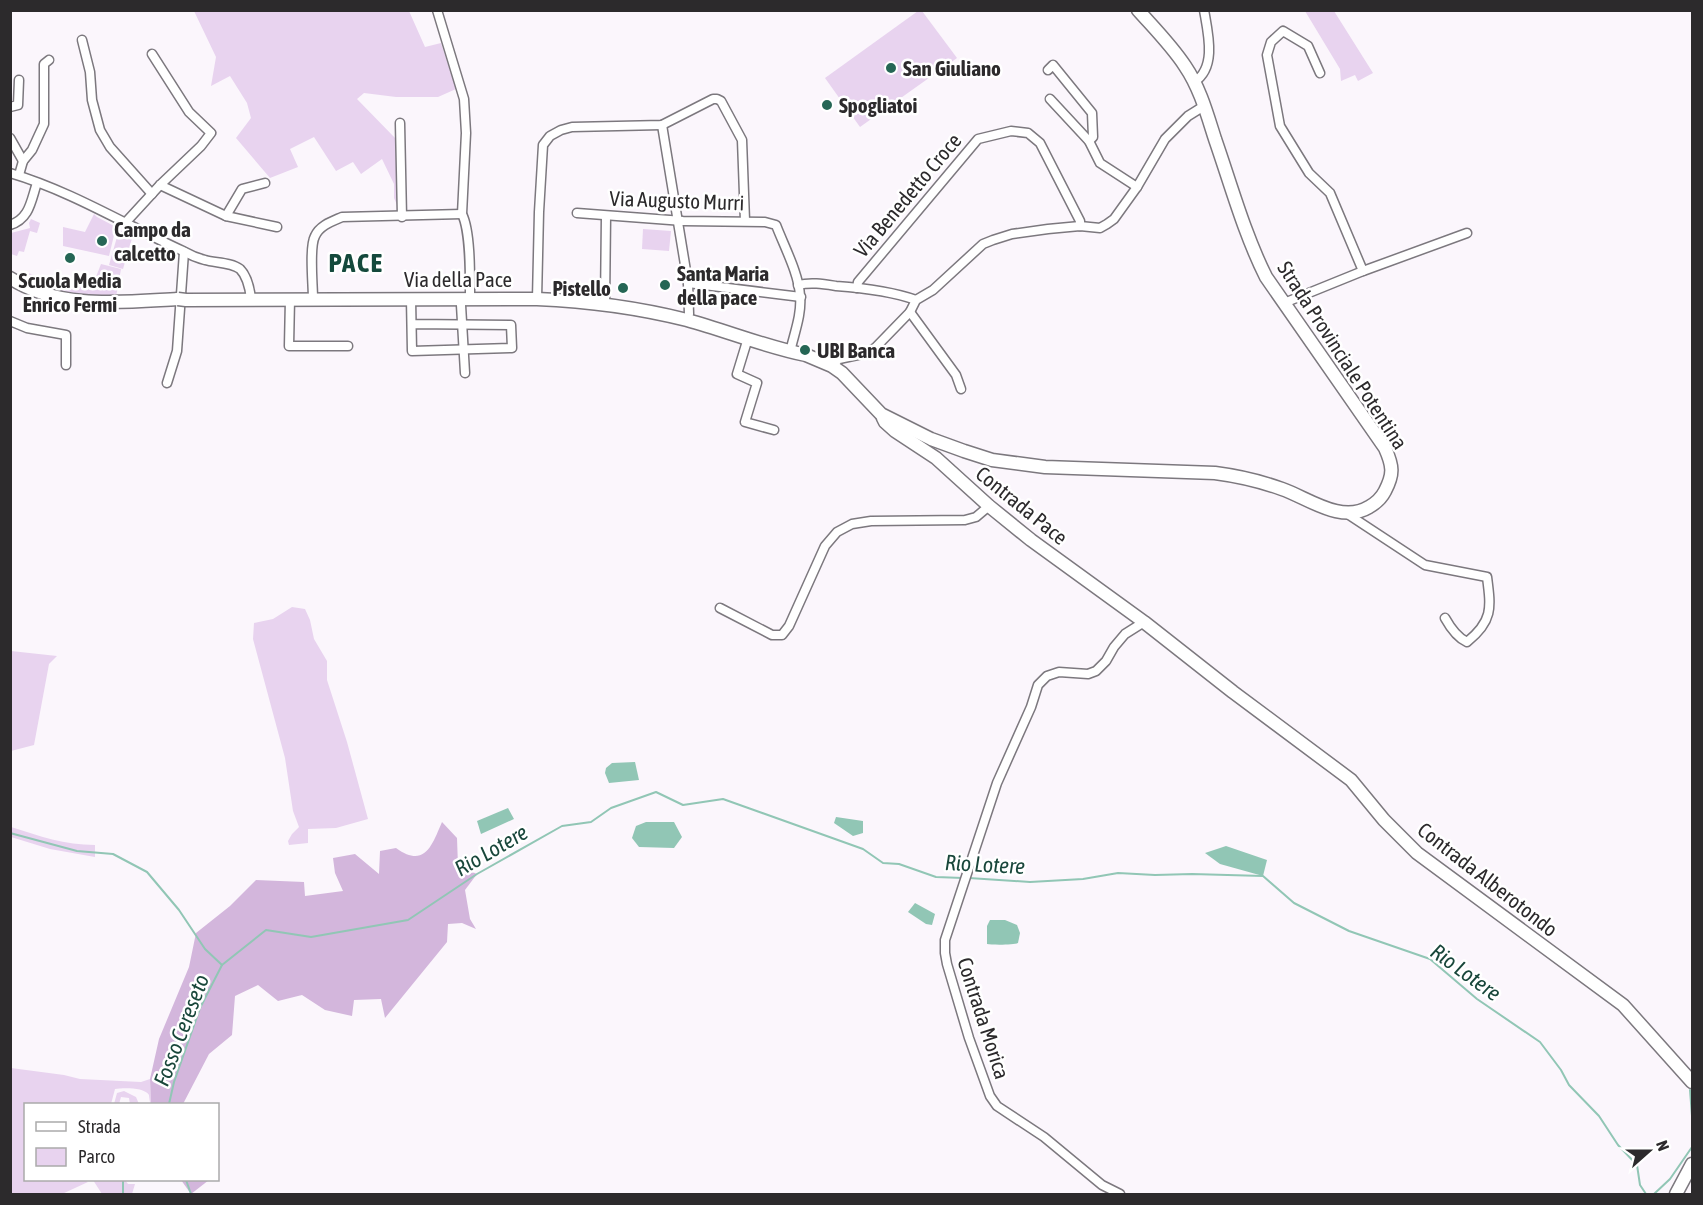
<svg xmlns="http://www.w3.org/2000/svg" width="1703" height="1205" font-family="'Asap Condensed',sans-serif">
  <rect width="100%" height="100%" fill="#fbf6fc"/>
  <g fill="#e8d3ef">
    <polygon points="194,11 409,11 425,47 441,43 456,89 438,97 396,97 364,93 357,99 396,139 398,207 394,198 394,184 382,159 361,174 353,162 336,171 314,137 290,149 298,167 270,178 236,138 251,118 247,103 230,76 211,86 216,57"/>
    <polygon points="918,11 922,11 957,58 860,127 825,78"/>
    <polygon points="1305,11 1334,11 1373,73 1358,81 1355,75 1341,81 1340,69"/>
    <polygon points="94,214 97,217 116,227 109,256 63,246 63,227 85,232"/>
    <polygon points="31,219 40,223 37,233 30,231 24,252 19,251 17,256 11,254 11,233 30,228 29,223"/>
    <polygon points="643,229 671,231 669,251 642,249"/>
    <polygon points="119,230 133,235 123,269 109,265"/>
    <polygon points="101,264 121,269 116,297 90,298 25,284 28,273 62,284 91,289 91,283 94,282"/>
    <polygon points="292,607 305,609 310,620 314,639 327,661 327,680 347,742 368,819 336,828 308,829 308,843 289,845 288,841 292,834 299,827 293,811 285,758 253,639 254,623 273,619"/>
    <polygon points="11,651 57,656 49,664 34,745 11,751"/>
    <path d="M11 827C39 836 65 845 95 845V857L50 849 11 837Z"/>
    <path d="M11 1068 64 1075 80 1079 141 1082 150 1079 151 1104C150 1104 149 1096 149 1095 144 1087 123 1088 115 1089L111 1104H26V1180H84L88 1182 62 1194H11Z"/>
    <polygon points="124,1091 136,1097 139,1104 130,1104 129,1098 121,1097 119,1104 114,1104 117,1093"/>
    <polygon points="93,1180 125,1180 128,1184 135,1184 132,1194 102,1194"/>
  </g>
  <g fill="#d3b6dc">
    <path d="M442 822 457 838 458 866 477 874 465 890 470 919 476 929 462 923 448 924 447 942 385 1018 381 999 354 1000 352 1016 325 1010 302 995 278 1001 258 985 235 996 232 1035 209 1054 183 1104H151L150 1079 159 1039 189 967 196 933 230 906 256 880 304 882 305 896 343 891 335 873 333 858 355 854 379 874 380 851 396 848C425 869 432 845 442 822Z"/>
    <polygon points="181,1180 209,1180 191,1194"/>
  </g>
  <g fill="#91c6b5">
    <polygon points="635,762 639,780 609,783 605,773 606,768 612,763"/>
    <polygon points="508,808 514,819 481,834 477,821"/>
    <polygon points="836,817 863,821 863,833 853,836 834,823"/>
    <polygon points="646,822 674,822 682,837 674,848 639,847 632,838 636,826"/>
    <polygon points="1226,846 1267,860 1263,876 1220,864 1205,853"/>
    <polygon points="915,903 935,914 932,925 926,924 908,912"/>
    <path d="M990 920H1005L1017 925 1020 933 1018 943C1014 945 992 945 987 944V926Z"/>
  </g>
  <g fill="none" stroke-linecap="round" stroke-linejoin="round">
    <g stroke="#91c6b5" stroke-width="2">
      <polyline points="10,833 77,851 113,854 147,872 179,910 205,949 222,965"/>
      <polyline points="969,878 1030,882 1083,879 1118,873 1155,875 1192,874 1263,876 1294,903 1349,931 1430,959 1477,999 1540,1042 1561,1070 1569,1085 1599,1116 1618,1145 1637,1165 1640,1185 1646,1194"/>
      <polyline points="1690,1090 1692,1116"/>
      <polyline points="169,1104 174,1082 200,1008 222,965 266,930 311,937 408,920 477,874 562,826 591,822 611,808 656,792 683,805 723,799 863,849 883,863 899,864 936,877 963,878"/>
      <polyline points="123,1180 123,1194"/>
      <polyline points="186,1180 191,1194"/>
      <polyline points="1654,1194 1670,1179 1692,1147"/>
    </g>
    <defs>
      <g id="street">
        <path d="M437 10 464 99 466 133 462 214C471 232 470 278 470 299"/>
        <polyline points="82,40 90,72 92,100 100,130 110,147 152,194"/>
        <polyline points="1048,70 1053,65 1092,113 1093,137 1089,141"/>
        <polyline points="1320,73 1308,46 1283,31 1271,42 1267,55 1280,126 1309,173 1330,193 1363,271"/>
        <path d="M1194 82C1217 68 1208 33 1204 10"/>
        <polyline points="1050,99 1089,141 1100,163 1137,187"/>
        <polyline points="10,107 18,105 19,80"/>
        <polyline points="400,123 402,217"/>
        <polyline points="662,125 688,283 689,314 687,320"/>
        <polyline points="10,138 23,161"/>
        <path d="M10 173C71 191 126 225 183 251 190 255 197 258 205 260 215 263 231 262 240 269 247 276 250 290 251 299"/>
        <polyline points="19,175 23,161 32,150 44,124 44,64 49,60"/>
        <polyline points="160,185 226,216 277,227"/>
        <path d="M577 213 683 221 765 222 776 225C784 246 799 274 800 296 802 314 794 334 790 352"/>
        <polyline points="226,216 242,189 265,183"/>
        <polyline points="126,222 160,185 201,146 211,133 189,112 152,54"/>
        <path d="M10 225C30 219 31 200 37 183"/>
        <polyline points="688,283 801,297"/>
        <path d="M798 285C811 282 823 284 836 286 863 288 891 291 916 300"/>
        <polyline points="857,288 858,282 978,139 1011,131 1028,133 1040,143 1080,221 1080,226"/>
        <polyline points="290,299 289,346 348,346"/>
        <path d="M313 299C313 284 309 247 315 236 320 225 333 221 342 217L462 214"/>
        <polyline points="411,299 412,351 512,348 511,325 412,324"/>
        <polyline points="537,299 539,212 543,145 550,136 561,130 572,127 662,125 713,99 717,99 721,101 742,140 745,221"/>
        <polyline points="1284,303 1363,271 1467,233"/>
        <polyline points="461,305 465,373"/>
        <polyline points="605,305 606,216"/>
        <polyline points="910,312 956,375 961,389"/>
        <polyline points="10,321 27,328 66,335 66,365"/>
        <polyline points="748,338 737,374 757,383 745,422 774,430"/>
        <polyline points="832,366 839,359 867,353 875,348 910,312 916,300 933,290 983,244 993,240 1012,234 1048,229 1080,226 1100,228 1107,224 1114,219 1137,187 1165,139 1188,116 1204,106"/>
        <polyline points="167,383 177,351 184,252"/>
        <path d="M1346 513 1425 565 1487 577C1491 608 1493 621 1467 642 1458 638 1450 627 1445 618"/>
        <polyline points="720,608 772,635 782,635 789,626 825,546 837,532 852,524 871,521 965,520 976,517 989,506"/>
        <polyline points="1120,1194 1102,1185 1044,1137 997,1106 990,1096 969,1038 947,964 945,953 945,940 997,783 1031,707 1038,685 1047,676 1059,672 1088,674 1096,671 1106,661 1114,647 1125,634 1144,622"/>
      </g>
      <g id="secondary">
        <path d="M10 278C60 310 122 302 178 299"/>
        <path d="M186 300 537 299C587 301 639 308 687 320 727 331 766 347 806 355L832 366 842 373 881 414 931 439 964 451 992 460 1045 467 1215 473C1238 476 1260 481 1282 489 1308 498 1341 524 1369 507 1376 503 1381 499 1385 491 1394 474 1393 466 1385 448L1266 277C1244 233 1231 185 1215 139 1207 114 1200 88 1185 66 1172 46 1154 28 1138 10"/>
        <polyline points="883,418 885,422 895,431 936,458 989,506 1031,540 1144,622 1233,692 1351,780 1384,820 1417,853 1623,1005 1692,1082"/>
        <polyline points="1676,1194 1692,1164"/>
      </g>
    </defs>
    <use href="#street" stroke="#7c787e" stroke-width="11"/>
    <use href="#secondary" stroke="#7c787e" stroke-width="15"/>
    <use href="#street" stroke="#fff" stroke-width="8"/>
    <use href="#secondary" stroke="#fff" stroke-width="12"/>
    <defs>
      <polyline id="secondary-bridge" points="178,299 186,300"/>
    </defs>
    <use href="#secondary-bridge" stroke="#7c787e" stroke-width="15" stroke-linecap="butt"/>
    <use href="#secondary-bridge" stroke="#fff" stroke-width="12"/>
  </g>
  <g fill="#256655" stroke="#fff" stroke-width="2">
    <circle cx="891" cy="68" r="6"/>
    <circle cx="827" cy="105" r="6"/>
    <circle cx="102" cy="241" r="6"/>
    <circle cx="70" cy="258" r="6"/>
    <circle cx="665" cy="285" r="6"/>
    <circle cx="623" cy="288" r="6"/>
    <circle cx="805" cy="350" r="6"/>
  </g>
  <g text-anchor="middle" dominant-baseline="central" stroke-width="5" stroke-linejoin="round" paint-order="stroke">
    <g font-size="21" font-weight="bold" fill="#2c2a2c" stroke="#fff" text-anchor="start">
      <text x="903" y="68">San Giuliano</text>
      <text x="839" y="105">Spogliatoi</text>
      <text x="114" y="229">Campo da<tspan x="114" dy="24">calcetto</tspan></text>
      <text x="677" y="273">Santa Maria<tspan x="677" dy="24">della pace</tspan></text>
      <text x="70" y="280" text-anchor="middle">Scuola Media<tspan x="70" dy="24">Enrico Fermi</tspan></text>
      <text x="611" y="288" text-anchor="end">Pistello</text>
      <text x="817" y="350">UBI Banca</text>
    </g>
    <g font-size="21" fill="#2c2a2c" stroke="#fff">
      <text transform="translate(907 195) rotate(-50)">Via Benedetto Croce</text>
      <text transform="translate(677 200) rotate(2)">Via Augusto Murri</text>
      <text x="458" y="279">Via della Pace</text>
      <text transform="translate(1343 355) rotate(57)">Strada Provinciale Potentina</text>
      <text transform="translate(1022 505) rotate(39)">Contrada Pace</text>
      <text transform="translate(1488 879) rotate(38)">Contrada Alberotondo</text>
      <text transform="translate(984 1018) rotate(72)">Contrada Morica</text>
    </g>
    <g font-size="22" font-style="italic" fill="#19473b" stroke="#fff">
      <text transform="translate(491 850) rotate(-30)">Rio Lotere</text>
      <text transform="translate(985 864) rotate(3)">Rio Lotere</text>
      <text transform="translate(1466 972) rotate(36)">Rio Lotere</text>
      <text transform="translate(181 1030) rotate(-69)">Fosso Cereseto</text>
    </g>
    <g font-size="27" font-weight="bold" letter-spacing="1.5" fill="#14493c" stroke="#fff">
      <text x="356" y="262">PACE</text>
    </g>
  </g>
  <rect width="1703" height="1205" fill="none" stroke="#2c2a2c" stroke-width="24"/>
  <rect x="24" y="1103" width="195" height="78" fill="#ffffff" stroke="#abaaab" stroke-width="1.5"/>
  <rect x="36" y="1122" width="30" height="9" fill="#ffffff" stroke="#abaaab" stroke-width="1.5"/>
  <text x="78" y="1133" font-size="18" fill="#2c2a2c">Strada</text>
  <rect x="36" y="1148" width="30" height="18" fill="#e8d3ef" stroke="#abaaab" stroke-width="1.5"/>
  <text x="78" y="1163" font-size="18" fill="#2c2a2c">Parco</text>
  <g transform="translate(1649 1151) rotate(69)" stroke="#ffffff" stroke-width="4.5" paint-order="stroke">
  <path d="M0-4.5L10 22L0 15L-10 22Z" fill="#2c2a2c"/>
  <text y="-9" font-size="16" font-weight="bold" text-anchor="middle" fill="#2c2a2c">N</text>
  </g>
</svg>
